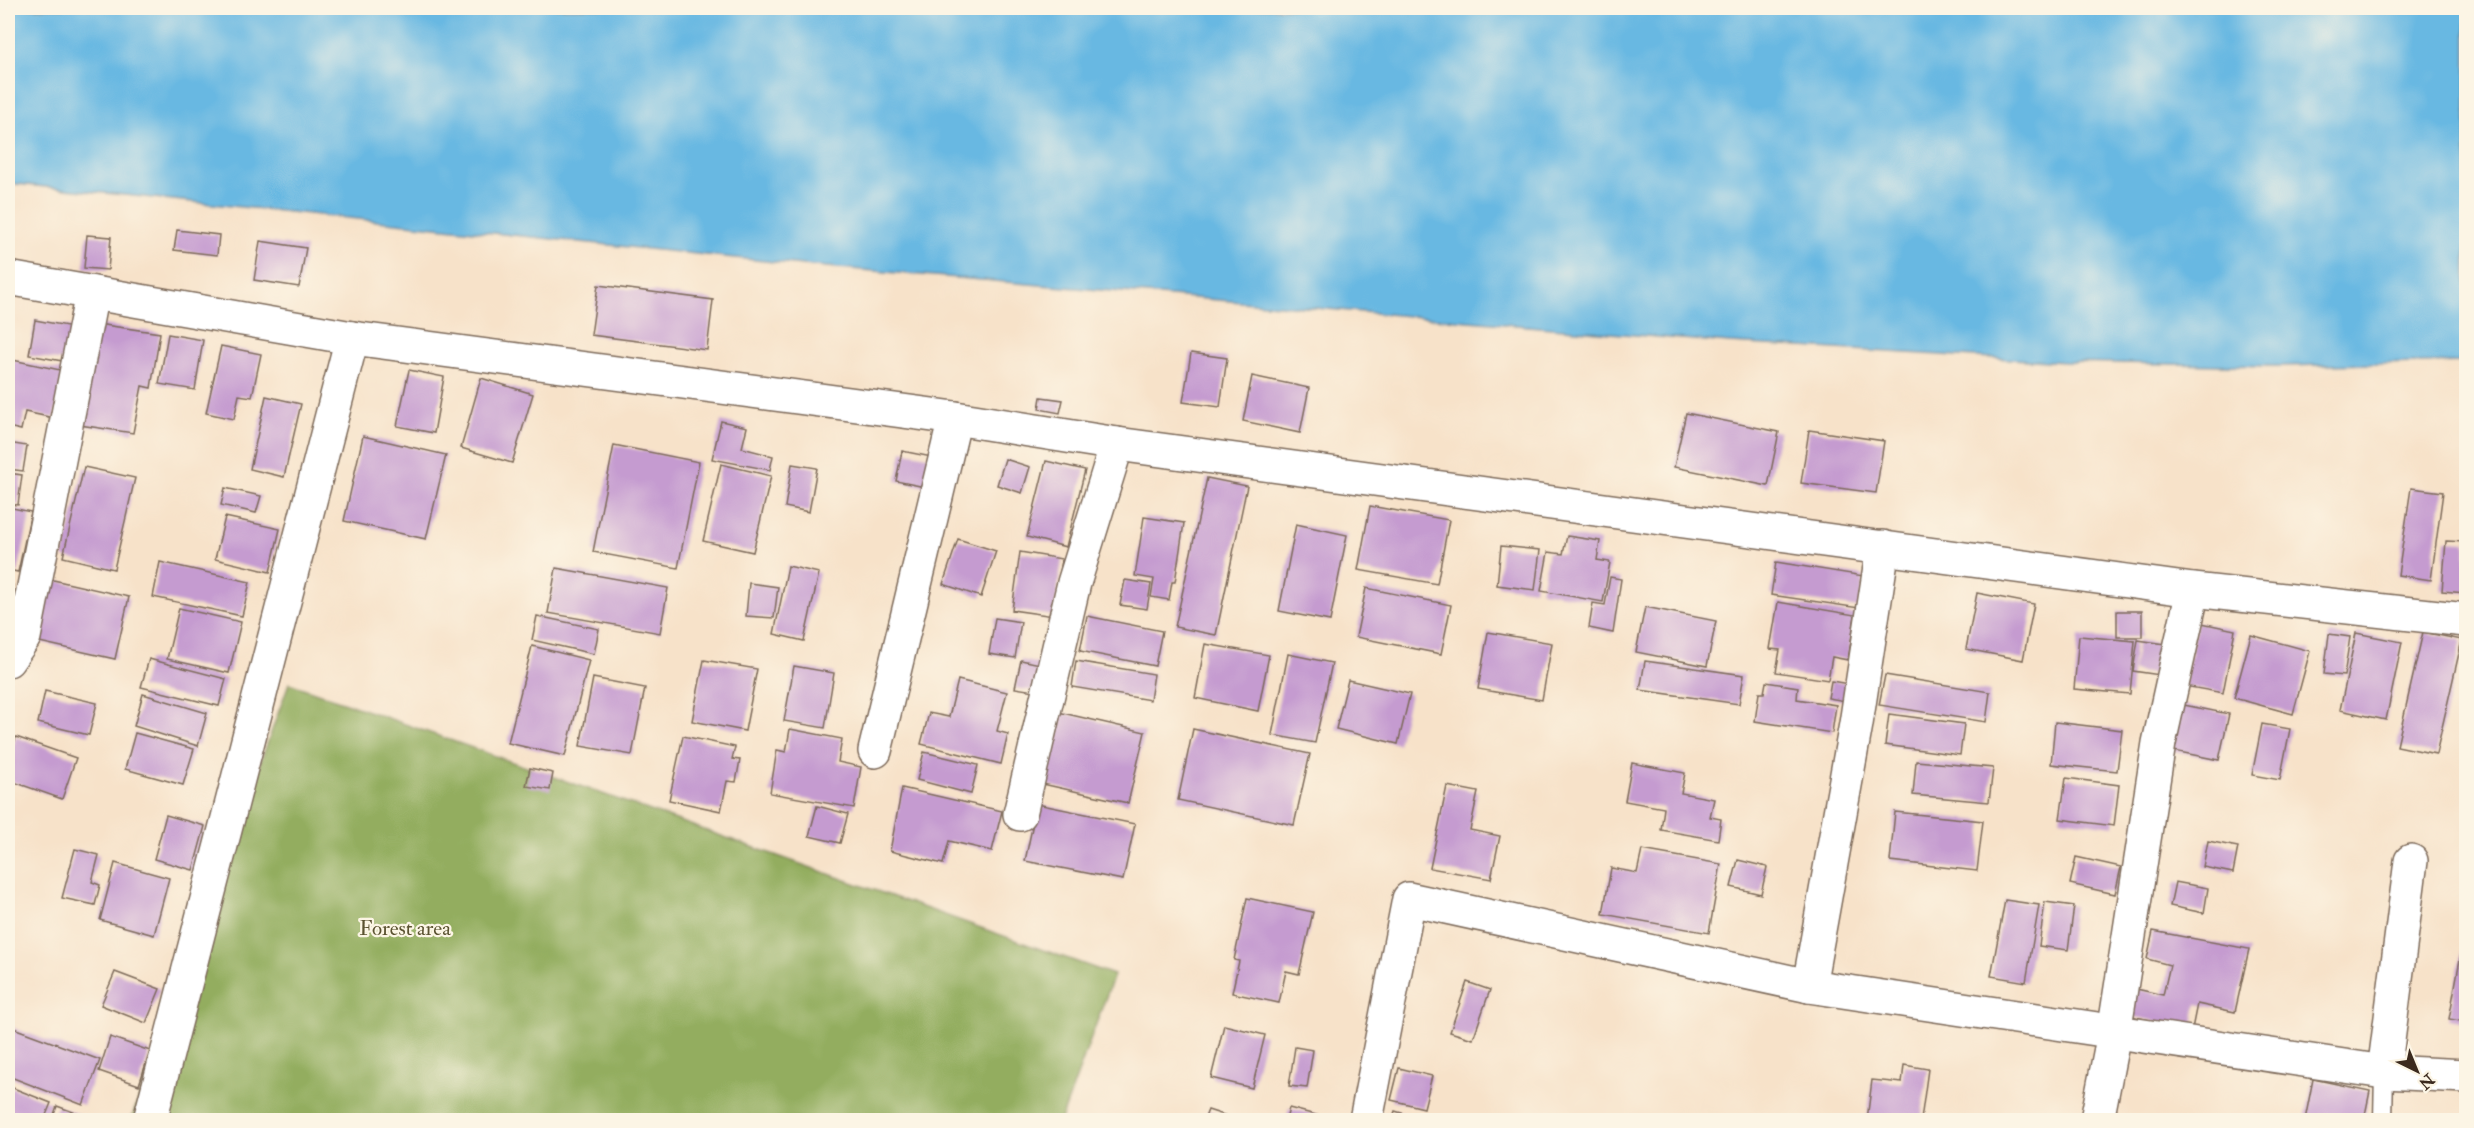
<svg xmlns="http://www.w3.org/2000/svg" width="2474" height="1128" font-family="'IM FELL Double Pica',serif">
  <rect width="100%" height="100%" fill="#fcf5e5"/>
  <filter id="ink" filterUnits="userSpaceOnUse"><feTurbulence type="fractalNoise" baseFrequency=".0167" numOctaves="2"/><feDisplacementMap in="SourceGraphic" scale="12" xChannelSelector="R" yChannelSelector="G"/><feConvolveMatrix kernelMatrix="1 2 1 2 8 2 1 2 1" color-interpolation-filters="sRGB"/></filter>
  <filter id="wash" filterUnits="userSpaceOnUse"><feTurbulence type="fractalNoise" baseFrequency=".008" numOctaves="4" result="noise"/><feDisplacementMap in="SourceGraphic" scale="24" xChannelSelector="R" yChannelSelector="G"/><feGaussianBlur stdDeviation="1.35" result="paint"/><feColorMatrix in="noise" values="0 0 0 0 0 0 0 0 0 0 0 0 0 0 0 0 0 1.4 0 .05"/><feComposite in="paint" operator="in"/></filter>
  <g filter="url(#wash)">
    <rect width="100%" height="100%" fill="#f7e2c9"/>
    <polygon fill="#93ad5f" stroke="#676c3e" stroke-width="1.5" points="289,683 1114,975 1061,1120 131,1120"/>
    <polygon fill="#67b8e2" stroke="#517180" stroke-width="1.5" points="8,8 2466,8 2466,362 2276,366 2066,362 1730,343 803,265 8,183"/>
    <g id="blocks">
      <g fill="#c59bd0">
        <polygon points="177,230 219,235 217,255 174,250"/>
        <polygon points="87,235 111,237 108,270 84,268"/>
        <polygon points="260,241 306,248 299,287 254,280"/>
        <polygon points="598,285 713,300 707,350 591,335"/>
        <polygon points="35,320 73,327 68,362 29,355"/>
        <polygon points="90,323 160,333 151,388 142,386 133,433 73,424"/>
        <polygon points="168,334 203,340 195,390 159,384"/>
        <polygon points="221,346 261,354 252,397 239,395 234,419 206,413"/>
        <polygon points="1191,353 1227,358 1220,407 1183,402"/>
        <polygon points="8,359 65,371 54,418 25,412 21,430 8,427"/>
        <polygon points="409,370 444,377 434,433 397,426"/>
        <polygon points="1252,376 1309,388 1300,433 1243,421"/>
        <polygon points="481,378 533,394 512,463 461,448"/>
        <polygon points="266,396 301,404 284,477 250,469"/>
        <polygon points="1041,397 1063,400 1060,413 1039,409"/>
        <polygon points="1686,413 1779,432 1768,486 1674,467"/>
        <polygon points="721,421 747,427 742,448 773,456 770,470 712,459"/>
        <polygon points="1809,430 1884,441 1876,493 1801,483"/>
        <polygon points="363,436 446,455 426,539 344,521"/>
        <polygon points="8,443 27,446 23,471 8,469"/>
        <polygon points="614,445 699,462 678,568 593,552"/>
        <polygon points="902,451 932,457 925,487 896,481"/>
        <polygon points="1005,459 1030,467 1022,493 997,485"/>
        <polygon points="1046,461 1085,470 1066,547 1027,537"/>
        <polygon points="721,464 771,476 753,552 703,541"/>
        <polygon points="792,464 817,468 809,512 785,507"/>
        <polygon points="84,467 135,478 114,569 63,557"/>
        <polygon points="8,473 22,475 18,505 8,504"/>
        <polygon points="1207,478 1247,486 1216,635 1175,627"/>
        <polygon points="225,488 261,496 256,513 221,505"/>
        <polygon points="2411,488 2443,492 2431,580 2398,575"/>
        <polygon points="1370,506 1449,520 1437,584 1358,570"/>
        <polygon points="8,507 31,512 18,572 8,570"/>
        <polygon points="225,517 280,529 270,572 215,559"/>
        <polygon points="1144,517 1184,523 1175,582 1172,582 1169,600 1151,597 1154,579 1135,576"/>
        <polygon points="1296,524 1347,535 1330,621 1279,611"/>
        <polygon points="1567,536 1600,541 1597,560 1610,562 1603,602 1541,591 1548,552 1563,554"/>
        <polygon points="958,539 996,551 981,597 943,584"/>
        <polygon points="2446,541 2466,542 2466,593 2442,591"/>
        <polygon points="1501,546 1540,550 1535,590 1497,585"/>
        <polygon points="1020,552 1062,559 1054,616 1012,610"/>
        <polygon points="160,562 250,582 242,616 153,597"/>
        <polygon points="1776,562 1864,576 1859,608 1771,595"/>
        <polygon points="788,566 819,573 804,641 774,634"/>
        <polygon points="556,568 668,588 660,633 548,613"/>
        <polygon points="1610,577 1621,579 1613,633 1589,628 1593,603 1605,605"/>
        <polygon points="49,579 129,597 115,659 35,641"/>
        <polygon points="1125,580 1151,584 1147,609 1120,605"/>
        <polygon points="749,583 778,587 774,618 746,616"/>
        <polygon points="8,584 13,585 8,605"/>
        <polygon points="1366,588 1451,605 1441,654 1356,637"/>
        <polygon points="1977,593 2034,604 2023,660 1966,649"/>
        <polygon points="1778,602 1855,615 1848,660 1832,657 1828,680 1776,672 1780,650 1770,649"/>
        <polygon points="1645,607 1716,621 1707,666 1636,652"/>
        <polygon points="179,608 241,622 229,673 167,659"/>
        <rect x="2117" y="611" width="25" height="26"/>
        <polygon points="537,616 599,629 594,654 532,640"/>
        <polygon points="1087,616 1162,631 1155,666 1080,651"/>
        <polygon points="995,618 1021,622 1015,658 989,654"/>
        <polygon points="2197,622 2235,630 2223,693 2184,686"/>
        <polygon points="1488,632 1552,643 1542,700 1478,689"/>
        <polygon points="2423,632 2462,640 2436,754 2397,746"/>
        <polygon points="2356,633 2402,642 2386,720 2340,710"/>
        <polygon points="2329,634 2350,637 2344,676 2324,674"/>
        <polygon points="2251,635 2310,651 2293,714 2234,698"/>
        <polygon points="2079,636 2135,641 2130,694 2074,689"/>
        <polygon points="2138,640 2165,644 2160,675 2133,671"/>
        <polygon points="1205,644 1269,655 1258,711 1195,698"/>
        <polygon points="532,646 589,660 565,756 508,743"/>
        <polygon points="1288,654 1332,663 1315,743 1272,735"/>
        <polygon points="149,659 226,679 219,706 141,687"/>
        <polygon points="704,660 757,669 745,731 692,721"/>
        <polygon points="1021,660 1045,665 1040,692 1015,688"/>
        <polygon points="1076,661 1154,674 1150,700 1072,687"/>
        <polygon points="1645,661 1744,675 1739,704 1640,690"/>
        <polygon points="794,666 834,673 825,728 784,721"/>
        <polygon points="1885,675 1990,692 1986,722 1879,705"/>
        <polygon points="593,678 645,688 632,755 580,746"/>
        <polygon points="958,680 1007,692 997,731 1008,734 1001,764 921,744 929,713 949,717"/>
        <polygon points="1348,680 1410,694 1398,744 1336,729"/>
        <polygon points="1831,681 1855,685 1851,702 1828,698"/>
        <polygon points="1766,682 1798,687 1797,699 1836,705 1832,733 1755,721 1759,693 1764,693"/>
        <polygon points="45,691 97,703 89,735 38,723"/>
        <polygon points="143,694 207,713 198,746 134,726"/>
        <polygon points="2179,704 2229,714 2219,760 2169,750"/>
        <polygon points="1054,711 1145,732 1128,803 1038,783"/>
        <polygon points="1889,714 1964,724 1960,755 1885,745"/>
        <polygon points="2055,722 2122,730 2117,771 2051,764"/>
        <polygon points="2262,724 2290,729 2280,780 2252,775"/>
        <polygon points="790,729 842,739 838,762 861,767 854,808 770,793 777,750 786,752"/>
        <polygon points="1193,729 1310,754 1294,825 1178,800"/>
        <polygon points="135,733 194,749 183,785 125,769"/>
        <polygon points="683,736 735,747 732,759 740,760 736,782 727,781 721,811 669,800"/>
        <polygon points="16,737 76,758 62,799 8,780 8,761"/>
        <polygon points="924,752 978,765 971,794 917,780"/>
        <polygon points="1916,761 1993,768 1989,802 1913,795"/>
        <polygon points="1632,763 1685,773 1681,793 1714,799 1710,817 1721,819 1718,840 1661,830 1664,808 1625,801"/>
        <polygon points="530,768 553,773 550,790 526,786"/>
        <polygon points="2066,778 2119,785 2114,826 2060,819"/>
        <polygon points="1447,786 1478,792 1470,830 1500,836 1491,879 1430,868"/>
        <polygon points="902,788 1002,811 992,851 949,841 943,864 890,851"/>
        <polygon points="1037,804 1135,824 1123,880 1025,861"/>
        <polygon points="817,806 848,814 840,843 809,836"/>
        <polygon points="1895,812 1983,821 1977,871 1890,861"/>
        <polygon points="166,815 205,826 193,870 154,859"/>
        <polygon points="2208,841 2238,847 2233,873 2203,867"/>
        <polygon points="75,849 99,855 92,882 100,885 95,905 62,898"/>
        <polygon points="1642,850 1721,864 1709,933 1603,914 1611,868 1637,873"/>
        <polygon points="2076,857 2121,867 2115,894 2070,884"/>
        <polygon points="1738,860 1767,867 1761,894 1731,887"/>
        <polygon points="115,863 169,878 154,935 100,920"/>
        <polygon points="2175,882 2208,888 2204,913 2170,906"/>
        <polygon points="1247,898 1313,912 1299,974 1286,971 1279,1003 1232,993 1239,961 1234,960"/>
        <polygon points="2005,900 2039,905 2026,982 1991,976"/>
        <polygon points="2045,902 2074,906 2068,950 2039,946"/>
        <polygon points="2153,931 2249,949 2235,1012 2197,1004 2192,1029 2126,1015 2132,988 2163,995 2170,965 2147,959"/>
        <polygon points="2465,932 2466,932 2466,1022 2449,1019"/>
        <polygon points="115,972 160,989 146,1023 101,1005"/>
        <polygon points="1467,982 1490,990 1473,1039 1450,1032"/>
        <polygon points="1224,1025 1265,1035 1252,1088 1211,1078"/>
        <polygon points="8,1026 100,1060 83,1105 8,1076"/>
        <polygon points="110,1037 150,1051 139,1085 99,1071"/>
        <polygon points="1295,1047 1313,1050 1307,1088 1289,1086"/>
        <polygon points="1904,1065 1928,1069 1921,1120 1867,1120 1872,1080 1902,1083"/>
        <polygon points="1399,1068 1432,1076 1424,1108 1391,1100"/>
        <polygon points="2313,1079 2370,1091 2364,1120 2305,1120"/>
        <polygon points="8,1086 51,1103 44,1120 8,1120"/>
        <polygon points="57,1106 95,1120 52,1120"/>
        <polygon points="1289,1108 1335,1120 1286,1120"/>
        <polygon points="1208,1110 1239,1120 1204,1120"/>
        <polygon points="1395,1111 1425,1120 1392,1120"/>
      </g>
    </g>
  </g>
  <g filter="url(#ink)">
    <use href="#blocks" fill-opacity="0" stroke="#7d6a5a" stroke-width="1.5"/>
    <g fill="none" stroke-linecap="round" stroke-linejoin="round">
      <defs>
        <polyline id="lane" points="2383,1120 2384,1072"/>
        <g id="street">
          <polyline points="8,660 24,637 92,293"/>
          <polyline points="875,751 955,418"/>
          <polyline points="1020,814 1074,583 1117,444"/>
          <polyline points="1809,986 1856,724 1883,547"/>
          <polyline points="2384,1072 2411,861"/>
          <polyline points="150,1120 352,338"/>
          <polyline points="1366,1120 1409,899 1809,986 2384,1072 2466,1076"/>
          <polyline points="2097,1120 2114,1033 2159,743 2193,590"/>
        </g>
        <polyline id="secondary" points="8,278 352,338 955,418 1117,444 2193,590 2466,620"/>
      </defs>
      <use href="#lane" stroke="#7d6a5a" stroke-width="21"/>
      <use href="#street" stroke="#7d6a5a" stroke-width="36"/>
      <use href="#secondary" stroke="#7d6a5a" stroke-width="36"/>
      <use href="#lane" stroke="#fff" stroke-width="18"/>
      <use href="#street" stroke="#fff" stroke-width="33"/>
      <use href="#secondary" stroke="#fff" stroke-width="33"/>
    </g>
  </g>
  <g text-anchor="middle" dominant-baseline="central" stroke-width="4.5" stroke-linejoin="round" paint-order="stroke">
    <g font-size="21" fill="#5b5231" stroke="#fcf5e5">
      <text x="405" y="928">Forest area</text>
    </g>
  </g>
  <rect width="2474" height="1128" fill="none" stroke="#fcf5e5" stroke-width="30"/>
  <g transform="translate(2417 1071) rotate(137)" stroke="#fcf5e5" stroke-width="4.5" paint-order="stroke">
  <path d="M0-4.5L10 22L0 15L-10 22Z" fill="#3b2a1e"/>
  <text y="-9" font-size="16" font-weight="bold" text-anchor="middle" fill="#3b2a1e">N</text>
  </g>
</svg>
